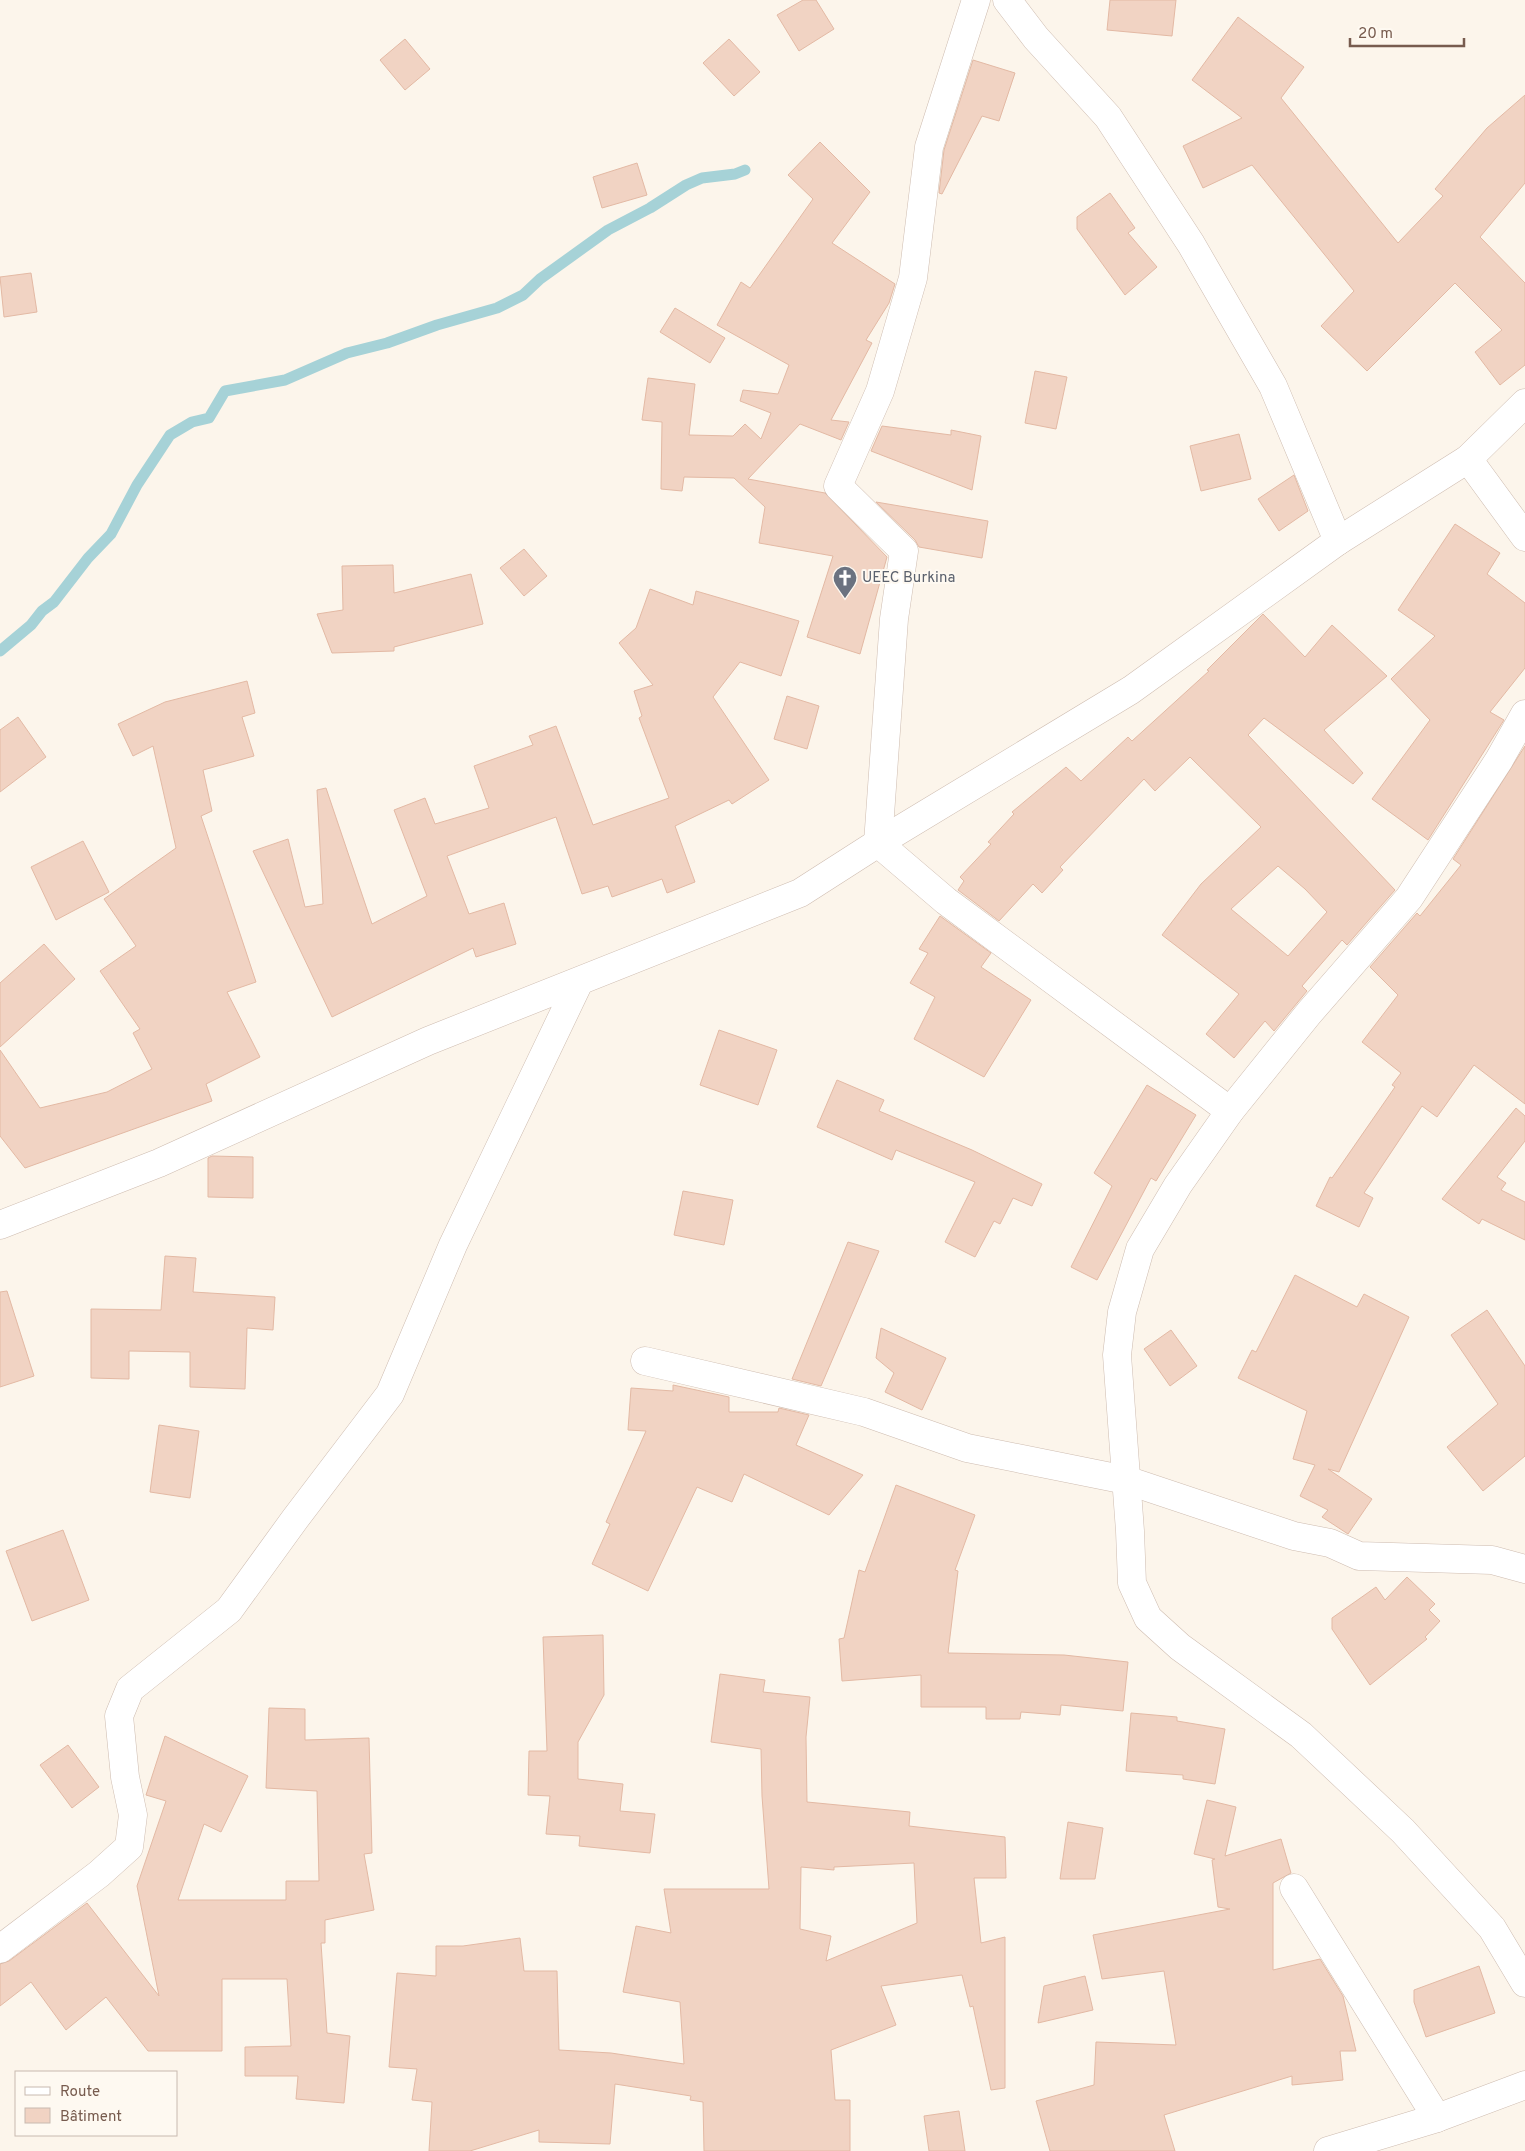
<svg xmlns="http://www.w3.org/2000/svg" width="1525" height="2151" font-family="Overpass,sans-serif">
  <rect width="100%" height="100%" fill="#fcf5eb"/>
  <g fill="none" stroke-linecap="round" stroke-linejoin="round">
    <polyline stroke="#a6d2d7" stroke-width="11" points="0,651 31,625 42,611 54,602 88,558 111,534 137,485 170,435 192,422 209,418 225,391 285,380 347,353 387,343 437,325 497,308 523,295 540,279 608,230 650,208 686,185 702,178 735,174 745,170"/>
  </g>
  <g fill="#f1d3c3" stroke="#e3b9a4" fill-rule="evenodd">
    <polygon points="803,0 816,0 834,29 799,51 777,15"/>
    <polygon points="1110,0 1176,0 1172,36 1107,30"/>
    <polygon points="1238,17 1304,67 1281,98 1398,243 1443,196 1435,189 1487,128 1525,95 1525,183 1480,237 1525,283 1525,365 1500,385 1475,352 1502,330 1455,283 1367,371 1321,326 1354,291 1252,165 1203,188 1183,146 1242,118 1192,80"/>
    <polygon points="405,39 430,69 405,90 380,60"/>
    <polygon points="729,39 760,72 734,96 703,63"/>
    <polygon points="973,60 1015,73 999,121 982,116 942,194 939,193 944,150"/>
    <polygon points="820,142 870,192 832,243 895,284 889,303 866,340 872,343 831,420 849,422 841,440 800,424 748,479 825,493 887,557 860,654 807,637 833,556 759,543 765,507 734,478 684,477 682,491 661,489 662,422 642,420 648,378 695,384 689,435 733,436 745,424 761,439 771,413 740,401 743,390 778,394 789,365 717,325 741,282 750,288 813,199 788,175"/>
    <polygon points="637,163 647,195 602,208 593,177"/>
    <polygon points="1110,193 1135,228 1128,233 1157,267 1125,295 1077,229 1077,217"/>
    <polygon points="31,273 37,312 4,317 0,277"/>
    <polygon points="675,308 725,338 710,363 660,332"/>
    <polygon points="1035,371 1067,377 1056,429 1025,423"/>
    <polygon points="882,426 951,435 951,430 981,436 972,490 871,451"/>
    <polygon points="1239,434 1251,479 1201,491 1190,446"/>
    <polygon points="1294,475 1308,511 1279,531 1258,499"/>
    <polygon points="876,502 988,521 982,558 919,547 915,540"/>
    <polygon points="1455,524 1500,553 1487,574 1525,603 1525,668 1490,712 1504,720 1428,840 1372,799 1430,720 1391,679 1435,636 1398,610"/>
    <polygon points="524,549 547,576 524,596 500,568"/>
    <polygon points="393,565 394,593 471,574 483,624 394,647 394,651 332,653 317,614 343,610 342,566"/>
    <polygon points="650,589 693,605 696,591 799,621 781,676 740,662 713,697 769,780 732,804 729,800 675,826 695,882 667,893 662,879 612,897 608,886 582,894 556,817 447,856 469,914 504,903 516,944 476,957 473,948 332,1017 253,851 288,839 305,907 323,904 317,790 326,788 372,924 427,896 394,810 425,798 435,824 489,808 474,766 533,745 529,736 556,726 593,825 669,798 639,718 642,716 634,691 653,685 619,643 636,628"/>
    <path d="M1263 614 1305 657 1332 625 1387 676 1324 730 1363 773 1353 784 1264 718 1248 735 1395 890 1347 945 1342 940 1302 986 1307 991 1274 1031 1265 1021 1234 1058 1206 1034 1239 994 1162 935 1201 884 1261 827 1190 757 1155 791 1144 779 1060 867 1063 870 1042 893 1033 884 999 921 958 890 964 881 960 877 991 844 988 842 1014 814 1012 812 1066 767 1081 781 1128 737 1132 741 1209 671 1207 670ZM1278 866 1305 889 1327 912 1288 956 1231 909Z"/>
    <polygon points="247,681 255,713 242,717 254,756 203,770 212,811 201,816 256,982 227,992 260,1057 206,1084 212,1101 25,1168 0,1136 0,1050 40,1108 107,1092 152,1069 133,1033 140,1029 100,971 136,946 104,899 176,848 153,746 133,756 118,724 165,702"/>
    <polygon points="787,696 819,706 807,749 774,739"/>
    <polygon points="18,717 46,757 0,792 0,730"/>
    <polygon points="1525,746 1525,1104 1474,1065 1437,1117 1422,1106 1364,1193 1373,1198 1359,1227 1316,1206 1330,1177 1332,1178 1395,1087 1392,1085 1401,1073 1362,1042 1398,995 1370,967 1417,913 1420,916 1461,865 1453,859"/>
    <polygon points="83,841 109,892 56,920 31,867"/>
    <polygon points="940,916 991,953 981,967 1031,1000 984,1077 914,1039 935,997 910,983 928,953 919,949"/>
    <polygon points="44,944 75,979 0,1047 0,983"/>
    <polygon points="719,1030 777,1050 758,1105 700,1085"/>
    <polygon points="837,1080 884,1100 879,1111 972,1150 1042,1184 1032,1206 1013,1198 1000,1224 994,1221 975,1257 945,1242 975,1182 896,1150 892,1160 817,1127"/>
    <polygon points="1147,1085 1196,1115 1156,1181 1151,1178 1097,1280 1071,1267 1112,1186 1094,1173"/>
    <polygon points="1516,1108 1525,1116 1525,1141 1497,1177 1506,1183 1501,1190 1525,1202 1525,1240 1482,1219 1479,1224 1442,1199"/>
    <polygon points="212,1156 253,1157 253,1198 208,1197 208,1158"/>
    <polygon points="683,1191 733,1200 724,1245 674,1235"/>
    <polygon points="848,1242 879,1251 821,1386 792,1379"/>
    <polygon points="165,1256 196,1258 193,1292 275,1297 273,1330 247,1328 245,1389 190,1387 190,1352 129,1351 129,1379 91,1378 91,1309 161,1310"/>
    <polygon points="1295,1275 1357,1307 1364,1294 1409,1317 1339,1472 1328,1469 1372,1499 1348,1534 1322,1517 1328,1510 1300,1496 1315,1465 1293,1459 1307,1411 1238,1378 1252,1350 1256,1352"/>
    <polygon points="7,1291 34,1376 0,1387 0,1292"/>
    <polygon points="1487,1310 1525,1366 1525,1456 1483,1491 1447,1447 1498,1404 1451,1335"/>
    <polygon points="881,1328 946,1358 922,1410 885,1392 894,1373 876,1358"/>
    <polygon points="1171,1330 1197,1366 1170,1386 1144,1349"/>
    <polygon points="673,1385 729,1397 729,1412 778,1412 779,1408 809,1415 796,1445 863,1475 829,1515 744,1474 732,1502 697,1487 648,1591 592,1564 610,1524 606,1522 646,1431 628,1430 631,1388 673,1391"/>
    <polygon points="159,1425 199,1431 190,1498 150,1492"/>
    <polygon points="896,1485 975,1515 955,1570 958,1571 948,1653 1064,1655 1128,1662 1123,1711 1061,1705 1060,1715 1021,1712 1020,1719 986,1719 986,1707 921,1707 921,1675 842,1681 839,1639 844,1638 859,1570 865,1572"/>
    <polygon points="63,1530 89,1600 32,1621 6,1551"/>
    <polygon points="1407,1577 1435,1604 1429,1610 1440,1621 1425,1637 1427,1639 1370,1685 1332,1629 1332,1618 1376,1587 1385,1600"/>
    <polygon points="603,1635 604,1695 578,1742 578,1779 623,1784 620,1811 655,1814 650,1853 579,1846 580,1836 546,1834 550,1796 528,1795 529,1751 547,1751 543,1637"/>
    <path d="M720 1674 765 1680 763 1692 810 1697 806 1737 807 1802 910 1812 909 1826 1005 1837 1006 1878H974L981 1943 1005 1937V2088L991 2090 973 2006 970 2007 962 1975 881 1986 896 2025 831 2050 835 2100H850V2151H704L703 2102 690 2100 691 2096 615 2084 610 2144 539 2142V2130L470 2151H429L432 2102 412 2100 417 2069 389 2067 397 1973 436 1976V1946H463L520 1938 524 1971H557L559 2050 611 2053 684 2064 680 2002 623 1992 636 1926 671 1933 664 1889H769L762 1796 761 1749 711 1742ZM914 1863 917 1923 826 1961 831 1936 800 1929 801 1867 834 1870V1867Z"/>
    <polygon points="269,1708 305,1709 305,1740 369,1738 372,1853 364,1854 374,1910 325,1920 325,1943 321,1943 327,2033 350,2036 344,2103 296,2099 298,2076 245,2076 245,2047 291,2046 287,1979 222,1979 222,2051 148,2051 106,1997 66,2030 31,1982 0,2006 0,1964 9,1961 87,1903 159,1996 137,1886 166,1801 146,1795 165,1736 248,1776 221,1832 204,1824 178,1900 286,1900 286,1881 319,1881 317,1791 266,1788"/>
    <polygon points="1131,1713 1177,1717 1177,1721 1225,1729 1215,1784 1183,1779 1183,1775 1126,1771"/>
    <polygon points="68,1745 99,1787 72,1808 40,1765"/>
    <polygon points="1207,1800 1236,1807 1225,1856 1281,1839 1291,1873 1273,1883 1273,1970 1320,1959 1343,1996 1356,2051 1340,2051 1343,2080 1292,2085 1292,2076 1164,2115 1175,2151 1050,2151 1036,2101 1094,2085 1096,2042 1176,2045 1164,1971 1102,1979 1093,1935 1230,1909 1218,1907 1212,1860 1215,1859 1194,1854"/>
    <polygon points="1068,1822 1103,1828 1095,1879 1060,1879"/>
    <polygon points="1479,1966 1495,2013 1426,2037 1414,2002 1414,1990"/>
    <polygon points="1085,1976 1093,2010 1038,2023 1044,1986"/>
    <polygon points="959,2111 965,2151 929,2151 924,2116"/>
  </g>
  <g fill="none" stroke-linecap="round" stroke-linejoin="round">
    <defs>
      <g id="street">
        <polyline points="976,0 929,147 913,278 880,391 838,486 904,551 894,619 878,843 946,901 1230,1111"/>
        <polyline points="1007,0 1036,38 1108,117 1191,244 1273,386 1338,541"/>
        <polyline points="1468,459 1525,537"/>
        <polyline points="1525,714 1499,760 1409,898 1309,1013 1230,1111 1178,1185 1140,1249 1122,1312 1117,1355 1130,1531 1132,1583 1148,1618 1180,1647 1301,1735 1403,1831 1492,1928 1525,1983"/>
        <polyline points="0,1225 159,1163 428,1041 800,893 878,843 1131,690 1338,541 1468,459 1525,403"/>
        <polyline points="645,1361 864,1412 967,1448 1126,1480 1294,1536 1330,1543 1359,1556 1492,1560 1525,1569"/>
        <polyline points="1294,1888 1437,2118"/>
        <polyline points="0,1949 99,1874 129,1847 133,1815 125,1777 119,1716 130,1689 229,1610 295,1519 390,1394 453,1245 579,982"/>
        <polyline points="1328,2151 1437,2118 1525,2085"/>
      </g>
    </defs>
    <use href="#street" stroke="#cebcb0" stroke-width="29"/>
    <use href="#street" stroke="#fff" stroke-width="28"/>
  </g>
  <defs>
    <symbol id="church-pin" viewBox="-11 -11 22 30"><path d="M0 17L-7.5 6A9.5 9.5 0 1 1 7.5 6Z" fill="#6b7280" stroke="#fef9f1"/><path d="M-1.2-6h2.4v3.5h3.3v2.4h-3.3V6h-2.4V-.1h-3.3v-2.4h3.3Z" fill="#fff"/></symbol>
  </defs>
  <g fill-rule="evenodd">
    <use href="#church-pin" x="831" y="564" width="28" height="38"/>
  </g>
  <g text-anchor="middle" dominant-baseline="central" stroke-width="4" stroke-linejoin="round" paint-order="stroke">
    <g font-size="15" fill="#5b616d" stroke="#fef9f1" text-anchor="start">
      <text x="862" y="578">UEEC Burkina</text>
    </g>
  </g>
  <rect x="15" y="2071" width="162" height="65" fill="#fef9f1" stroke="#c8bab0"/>
  <rect x="25" y="2087" width="25" height="8" fill="#ffffff" stroke="#c8bab0"/>
  <text x="60" y="2096" font-size="15" fill="#775b4e">Route</text>
  <rect x="25" y="2108" width="25" height="15" fill="#f1d3c3" stroke="#c8bab0"/>
  <text x="60" y="2121" font-size="15" fill="#775b4e">Bâtiment</text>
  <path d="M1350 38v8h114v-8" fill="none" stroke="#775b4e" stroke-width="2.5"/>
  <text x="1358" y="38" font-size="15" fill="#775b4e" stroke="#fef9f1" stroke-width="4" paint-order="stroke">20 m</text>
</svg>
